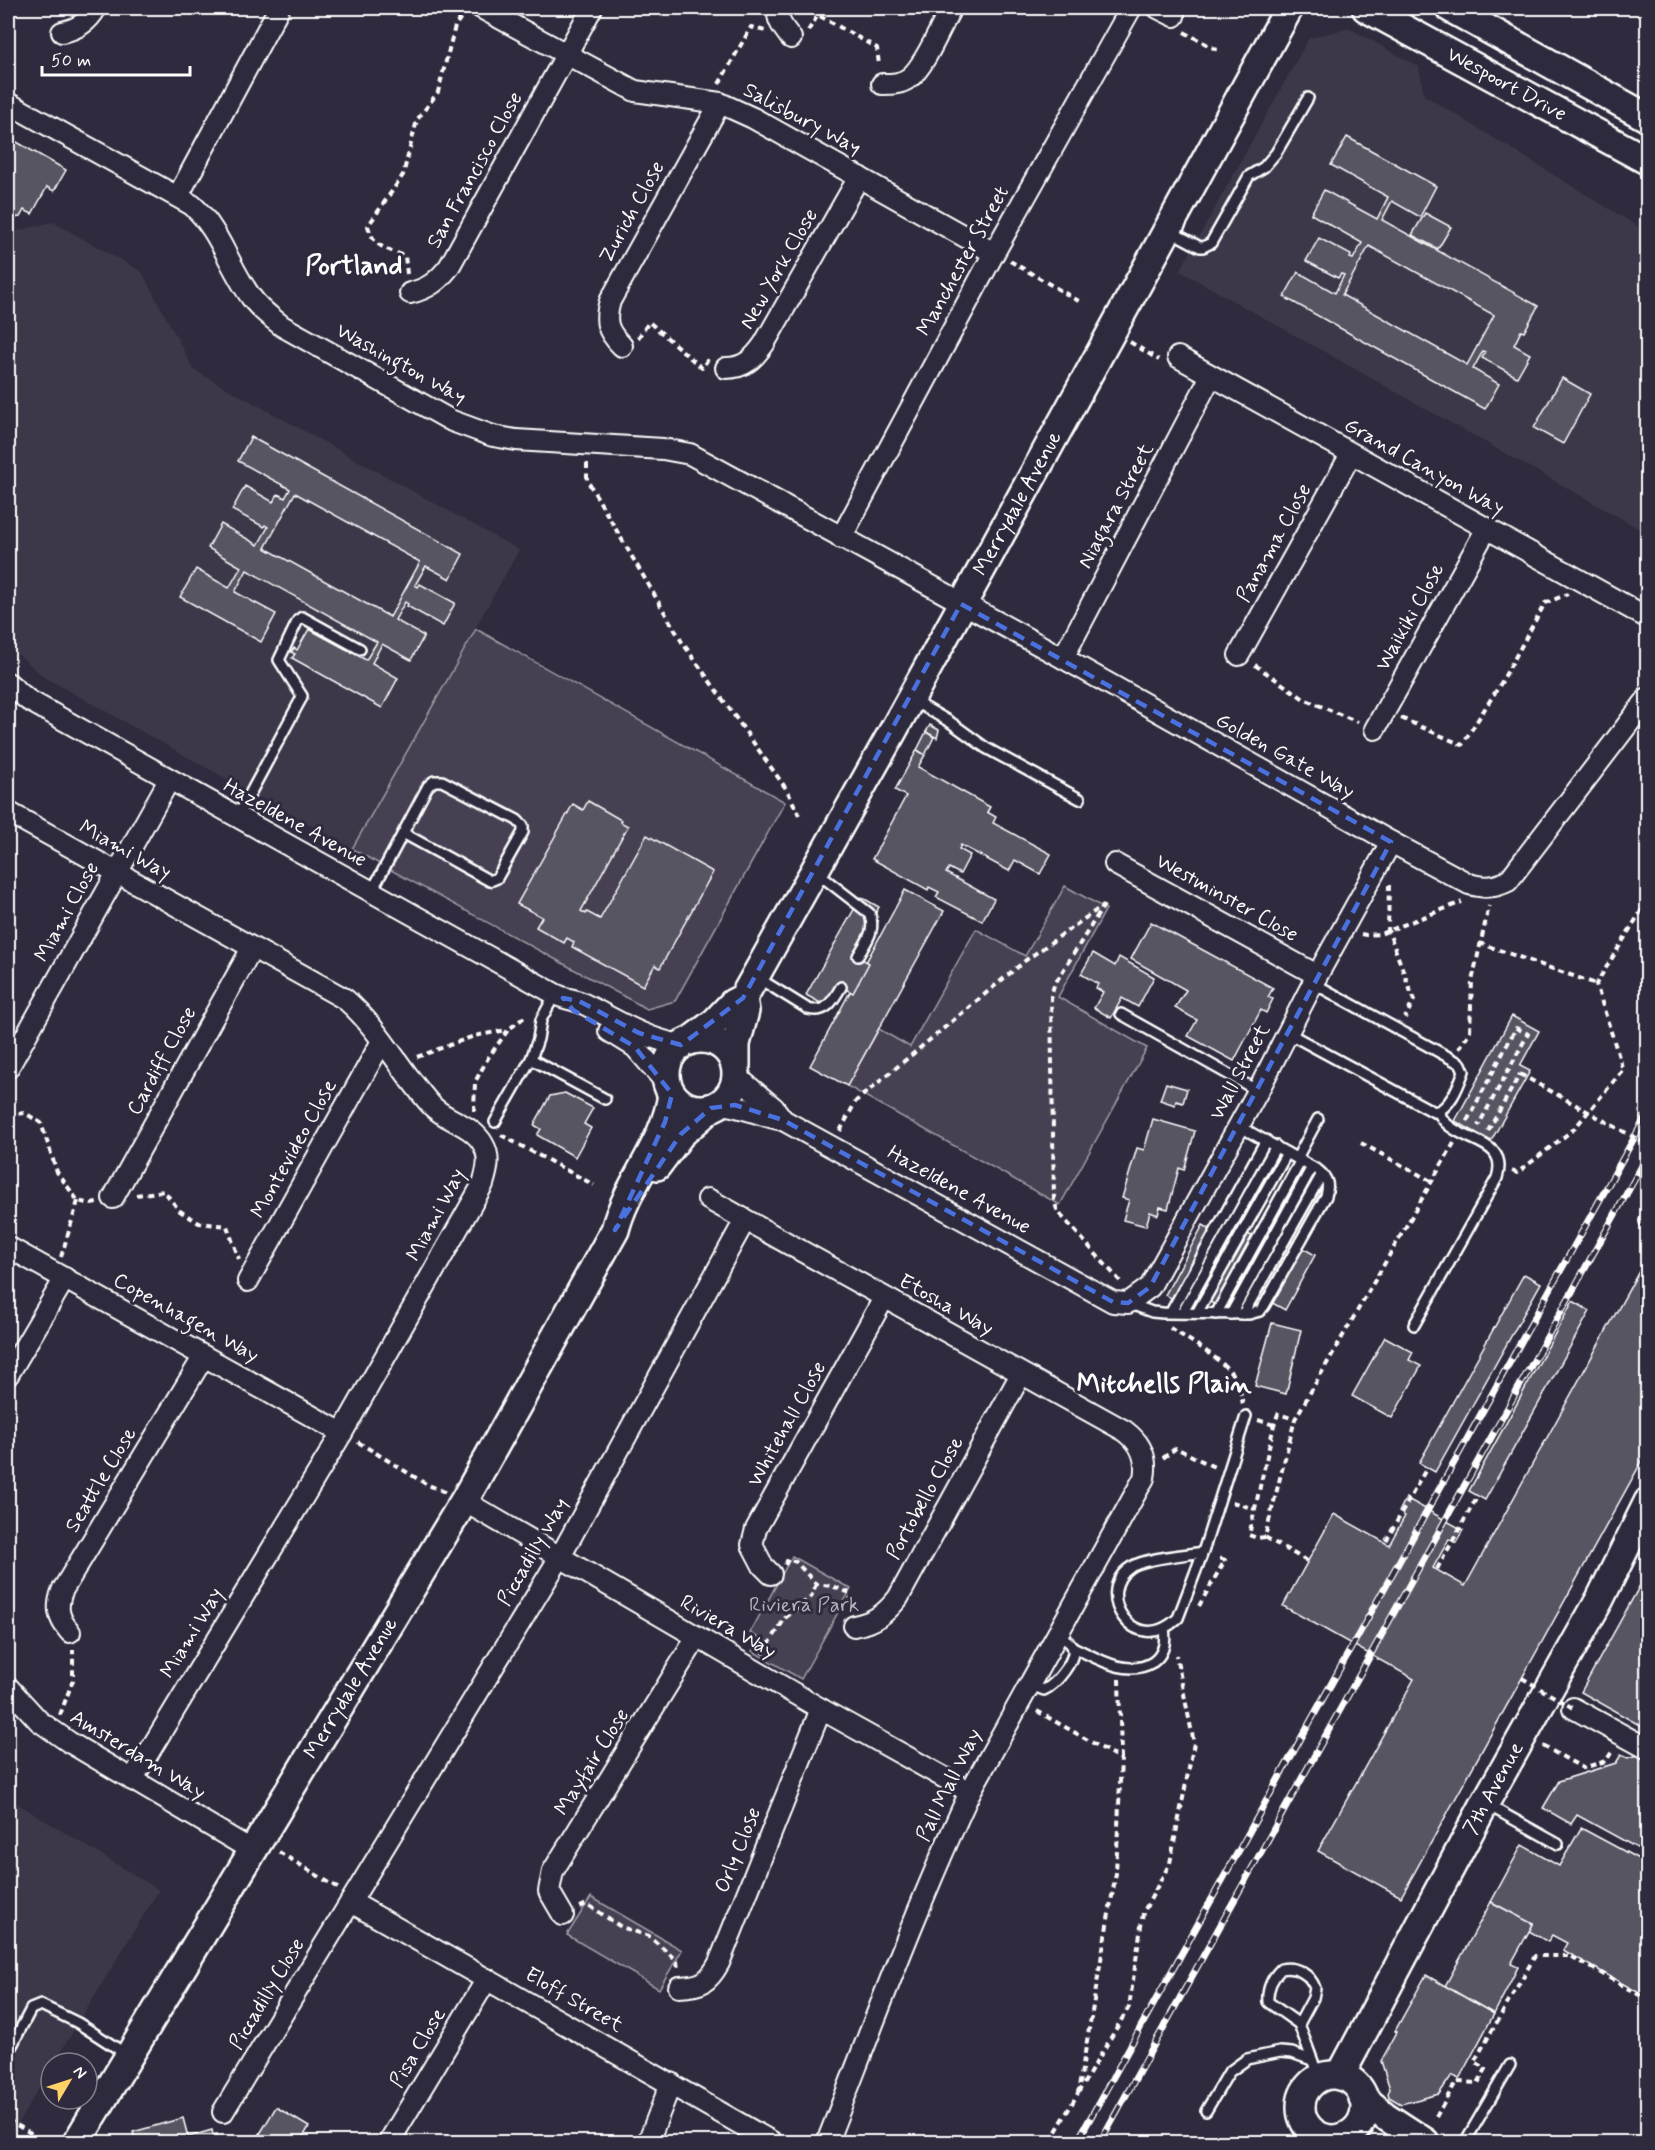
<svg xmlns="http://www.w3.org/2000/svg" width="1655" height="2150" font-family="Mynerve,sans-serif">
  <rect width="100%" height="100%" fill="#2f2a3d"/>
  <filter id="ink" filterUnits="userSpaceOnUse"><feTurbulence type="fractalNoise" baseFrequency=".0167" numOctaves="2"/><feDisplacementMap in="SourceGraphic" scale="12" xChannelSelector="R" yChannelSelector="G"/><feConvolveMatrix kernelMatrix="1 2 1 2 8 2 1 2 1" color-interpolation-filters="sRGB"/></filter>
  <g filter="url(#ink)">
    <g fill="#3c3749">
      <polygon points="1349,28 1419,67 1424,95 1647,232 1647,533 1180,271 1309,38"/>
      <polygon points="53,222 142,272 194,370 519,550 352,849 44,677 8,646 8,233"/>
      <polygon points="8,1798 159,1890 54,2063 51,2063 51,2068 8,2140"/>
    </g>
    <g fill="#464152" stroke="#a2a0a8" stroke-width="1.5">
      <polygon points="476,629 785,802 675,1001 647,1009 352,849"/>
      <polygon points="1065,886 1106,909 1058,997 1147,1048 1060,1205 847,1086 879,1029 910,1047 976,929 1025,956"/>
      <polygon points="792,1556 851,1589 801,1679 752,1651 759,1638 750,1633"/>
      <polygon points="591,1897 682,1950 659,1989 567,1935"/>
    </g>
    <g fill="#595564" stroke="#fff" stroke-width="1.5" fill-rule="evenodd">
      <polygon points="8,137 66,170 54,191 47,187 32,214 24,210 20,217 8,219"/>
      <path d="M1347 137 1436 186 1420 217 1392 201 1382 220 1538 306 1524 332 1521 331 1514 345 1530 354 1517 377 1482 358 1485 352 1483 351 1473 369 1499 384 1485 409 1284 297 1298 272 1335 293 1344 275 1341 274 1338 278 1306 261 1319 238 1351 255 1350 258 1353 259 1362 243 1311 214 1324 190 1377 219 1388 197 1331 165ZM1369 246 1494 315 1467 365 1342 295Z"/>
      <polygon points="1425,213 1451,227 1438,249 1412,235"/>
      <polygon points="1562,378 1590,394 1563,444 1534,428"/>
      <path d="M251 437 463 554 450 579 426 566 415 585 418 587 420 584 455 603 443 626 407 606 408 604 405 602 395 620 424 636 411 660 382 644 372 663 398 678 382 708 292 658 295 654 291 652 294 648 297 650 309 629 366 660 377 642 247 570 235 592 276 614 261 642 180 597 196 569 229 588 241 567 208 548 221 524 258 545 268 527 265 525 264 527 232 510 245 486 273 502 278 494 285 498 290 489 238 461ZM295 493 420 562 390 617 265 548Z"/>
      <polygon points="930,725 939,730 937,738 926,732"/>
      <polygon points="926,732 934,737 925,755 917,750"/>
      <polygon points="917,750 925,755 918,767 990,807 987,812 996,817 993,823 1051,854 1040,874 1015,860 1009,871 961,845 959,849 970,855 960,874 949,868 946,873 994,899 982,921 936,897 939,892 929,887 928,890 872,859 906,796 895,790"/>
      <polygon points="588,801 621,820 620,822 628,826 581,911 586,914 587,912 600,919 647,835 713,872 660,968 655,965 643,986 572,947 574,942 567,938 564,943 536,927 542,917 517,904 573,804 583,810"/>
      <polygon points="905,890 944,911 847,1086 810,1066"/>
      <polygon points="861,897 879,907 853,954 869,963 853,993 836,984 824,1005 806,995"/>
      <polygon points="1151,922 1273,988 1268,997 1273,999 1266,1013 1261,1010 1234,1061 1188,1036 1197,1020 1175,1008 1186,990 1131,959"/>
      <polygon points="1093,953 1115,966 1119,957 1154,977 1138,1007 1122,998 1111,1018 1094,1008 1103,992 1096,988 1098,984 1081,974"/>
      <polygon points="1512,1016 1539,1031 1520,1066 1530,1071 1491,1141 1455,1121"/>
      <polygon points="1166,1083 1187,1089 1183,1103 1176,1101 1175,1105 1160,1100"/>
      <polygon points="565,1093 593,1108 584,1124 591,1128 575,1157 537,1135 541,1129 534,1125 550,1096"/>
      <polygon points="1153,1119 1195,1131 1184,1170 1179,1168 1168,1209 1160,1207 1158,1215 1150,1212 1146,1226 1123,1220 1129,1200 1122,1198 1137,1148 1144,1150"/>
      <polygon points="1203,1225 1232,1242 1239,1229 1264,1243 1272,1230 1315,1255 1285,1310 1267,1300 1260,1312 1237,1300 1230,1313 1203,1298 1196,1311 1165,1295"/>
      <polygon points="1648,1255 1648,1450 1401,1897 1318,1851 1414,1679 1283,1606 1334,1514 1389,1545 1405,1516 1399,1512 1406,1498 1463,1530 1456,1543 1449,1539 1433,1568 1465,1586"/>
      <polygon points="1524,1274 1541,1283 1435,1472 1419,1463"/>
      <polygon points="1573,1301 1590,1311 1485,1500 1469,1491"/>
      <polygon points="1272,1323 1301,1330 1286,1394 1255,1386"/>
      <polygon points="1385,1337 1413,1352 1409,1360 1421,1366 1392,1418 1352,1396"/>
      <polygon points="1648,1571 1648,1730 1581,1692"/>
      <polygon points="1642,1754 1648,1757 1648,1854 1577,1815 1571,1824 1543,1808 1559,1781 1616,1763 1621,1755 1628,1758"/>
      <polygon points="1581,1828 1648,1864 1648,1998 1563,1950 1567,1943 1552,1935 1548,1942 1529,1931 1533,1924 1491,1902 1522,1845 1559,1866"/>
      <polygon points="1491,1902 1533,1924 1511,1964 1518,1967 1494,2014 1445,1986"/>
      <polygon points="1426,1975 1494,2014 1459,2079 1452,2075 1439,2094 1401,2104 1389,2097 1388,2093 1390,2089 1381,2061 1397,2032 1395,2031"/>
      <polygon points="276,2107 309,2127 300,2142 255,2142"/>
      <polygon points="183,2118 188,2137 212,2130 213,2135 217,2134 218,2138 222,2137 223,2142 228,2141 229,2142 136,2142 133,2132"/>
    </g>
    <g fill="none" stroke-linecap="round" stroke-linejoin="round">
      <defs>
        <g id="lane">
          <polyline points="1170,231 1200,247 1203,247 1211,243 1249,176 1264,167 1276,153 1308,98"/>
          <polyline points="912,700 950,722 986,748 1080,799"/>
          <polyline points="237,818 301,699 302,696 279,660 298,620 302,617 360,649"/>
          <path d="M816 872 869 913C877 930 866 942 858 956"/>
          <path d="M371 892C391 857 409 821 428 786L434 781H442L517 820 523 826V832L497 878 490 881 403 833"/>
          <path d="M758 978 808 1009C826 1014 833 1001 841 987"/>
          <polyline points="1121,1014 1258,1091"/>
          <path d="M1288 1033 1434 1112C1450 1110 1459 1084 1464 1071L1461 1064 1313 983"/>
          <polyline points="531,1059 605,1099"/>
          <polyline points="495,1122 531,1059 538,1039 541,1020 555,994"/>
          <polyline points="1297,1158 1318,1119"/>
          <polyline points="1645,1221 1648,1217"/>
          <path d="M1128 1303 1152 1312 1163 1313 1249 1314 1260 1311 1264 1306 1326 1196C1329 1185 1328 1179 1319 1171L1239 1126"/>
          <polyline points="1171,1312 1266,1140"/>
          <polyline points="1183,1312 1276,1146"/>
          <polyline points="1197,1313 1287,1153"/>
          <polyline points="1216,1314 1301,1160"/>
          <polyline points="1231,1314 1312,1167"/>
          <polyline points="1243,1314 1322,1174"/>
          <path d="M1414 1325 1497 1178C1509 1140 1465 1143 1446 1123 1443 1120 1440 1115 1438 1112"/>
          <path d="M1203 1552C1185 1555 1145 1558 1131 1567 1092 1592 1134 1660 1178 1618L1203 1552 1246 1416"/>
          <path d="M1073 1647C1097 1658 1127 1678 1153 1662 1164 1654 1166 1641 1164 1628"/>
          <path d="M1028 1684 1044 1690C1055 1685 1078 1659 1072 1646 1069 1640 1061 1637 1056 1635"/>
          <polyline points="1486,1804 1558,1844"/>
          <path d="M1299 2024 1313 1998 1315 1988C1310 1974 1296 1966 1281 1969 1272 1978 1267 1990 1268 2002L1299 2024 1319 2078"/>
          <polyline points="8,2053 31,2009 41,2005 78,2023 126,2054"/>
          <polyline points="8,2062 11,2064"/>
          <polyline points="1206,2111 1229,2072 1247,2059 1280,2052 1292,2053 1312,2060"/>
          <polyline points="1465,2142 1510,2065"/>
        </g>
        <g id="street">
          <polyline points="481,8 635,91 720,103 753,118 994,253"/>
          <path d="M778 8C776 20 784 29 791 38"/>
          <polyline points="1158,8 1174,16"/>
          <path d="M62 32C78 29 88 22 96 8"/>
          <path d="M882 84C892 84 901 84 909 78 924 68 942 24 951 8"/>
          <path d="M8 103 192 205C220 230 229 267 251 297 259 309 271 317 282 326L452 421 493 436 516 440 663 449 690 454 1063 658 1391 842 1469 884C1483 888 1494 888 1508 881L1648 698"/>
          <polyline points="178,196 279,8"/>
          <path d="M410 293C428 289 438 281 449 267L592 8"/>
          <path d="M622 346C607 331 604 322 610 301L720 103"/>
          <polyline points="1178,357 1648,618"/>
          <path d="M726 368C745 368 754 358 764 344L859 177"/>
          <polyline points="841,538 994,253 1131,8"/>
          <polyline points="1239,655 1351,454"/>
          <polyline points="1063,658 1211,376"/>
          <path d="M8 683 28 700 555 994C564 999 573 999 582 1003 615 1019 644 1039 681 1045"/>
          <polyline points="1375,729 1487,528"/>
          <path d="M8 812 345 999C380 1029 401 1072 432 1106 447 1121 473 1125 483 1144 491 1157 487 1171 483 1184L342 1433 132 1780"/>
          <polyline points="1115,864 1317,975"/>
          <polyline points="609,1031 635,1047 667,1084"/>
          <polyline points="8,1068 169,780"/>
          <polyline points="736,1076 774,1108 783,1120"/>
          <path d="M721 1104C742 1106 761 1116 783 1120L1113 1302 1128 1303 1150 1287 1157 1274 1258 1091 1313 983 1391 842"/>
          <polyline points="113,1198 252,948"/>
          <path d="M708 1199 1125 1431C1141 1443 1148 1458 1144 1478L970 1792C917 1906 873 2025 827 2142"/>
          <polyline points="8,1247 342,1433"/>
          <polyline points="248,1281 382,1041"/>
          <polyline points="8,1375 65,1278"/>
          <polyline points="464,1501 821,1709 970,1792"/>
          <polyline points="771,1574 763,1566 752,1545 756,1529 884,1298"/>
          <path d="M854 1626C875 1622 885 1614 898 1598L1021 1374"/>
          <path d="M70 1632C58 1618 56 1608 62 1591L204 1356"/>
          <polyline points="8,1687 39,1721 69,1742 253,1851"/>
          <polyline points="1573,1708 1648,1749"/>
          <polyline points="351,1902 772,2142"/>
          <polyline points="563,1915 549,1891 553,1871 697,1637"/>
          <path d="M679 1987C701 1986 708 1983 719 1963L821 1709"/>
          <polyline points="223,2112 560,1557 745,1220"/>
          <polyline points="389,2142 487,1979"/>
          <polyline points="648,2142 671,2083"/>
        </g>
        <g id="secondary">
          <path id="s1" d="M1366 8 1648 161"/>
          <polyline points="1450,8 1648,118"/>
          <circle cx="701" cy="1074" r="35"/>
          <path id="s2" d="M691 1040 715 1022 733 1003 743 998 893 731 1289 8"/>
          <polyline points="736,1065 736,1044 745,1011 743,998"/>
          <polyline points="657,1166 681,1134 711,1108"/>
          <circle cx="1333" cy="2107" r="32"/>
          <path id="s3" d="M1340 2076 1485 1803 1600 1599 1648 1502"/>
          <polyline points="1363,2098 1385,2116 1425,2142"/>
          <path id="s4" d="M77 2142 464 1501 615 1230C627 1183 666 1143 672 1094"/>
        </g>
      </defs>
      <use href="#lane" stroke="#fff" stroke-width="14"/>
      <use href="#street" stroke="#fff" stroke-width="24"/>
      <use href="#secondary" stroke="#fff" stroke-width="32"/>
      <g stroke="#fff" stroke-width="4" stroke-dasharray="6 4.5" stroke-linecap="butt">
        <polyline points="808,31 818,15 877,48 879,65"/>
        <polyline points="1184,32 1221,52"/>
        <polyline points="719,84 751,27 765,31"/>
        <polyline points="1010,261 1082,303"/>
        <path d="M407 274 405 256C385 248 374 248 368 226L403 175 417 120 438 92 455 26 464 13"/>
        <polyline points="638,338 649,322 702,368 708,359"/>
        <polyline points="1130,342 1159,360"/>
        <polyline points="587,463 587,480 682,642 787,790 799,815"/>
        <polyline points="1255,665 1304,699 1358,722"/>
        <polyline points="1401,718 1462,745 1501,683 1545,603 1568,594"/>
        <polyline points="1389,885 1388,930 1414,1000 1405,1018"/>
        <polyline points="1104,905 1054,985 1051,996 1054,1201 1058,1212 1120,1281"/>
        <polyline points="1361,934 1366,935 1380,934 1462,902"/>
        <polyline points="1479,943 1596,984"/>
        <polyline points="1459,1049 1470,1031 1472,981 1489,906"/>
        <polyline points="417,1057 474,1036 507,1030"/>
        <polyline points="474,1111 475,1082 488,1058 508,1030 527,1015"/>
        <polyline points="8,1115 25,1113 41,1123 57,1172 78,1201 91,1204 97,1203"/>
        <polyline points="1467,1121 1516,1028 1528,1034 1478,1126"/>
        <polyline points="840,1131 856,1101 1026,960 1101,907"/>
        <polyline points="1488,1131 1520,1074"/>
        <polyline points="501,1135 594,1185"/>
        <polyline points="1361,1143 1431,1181"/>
        <polyline points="1512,1171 1517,1173 1574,1129 1623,1070 1596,984 1648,900"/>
        <polyline points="136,1195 164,1191 180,1211 199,1223 227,1226 239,1259"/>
        <polyline points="61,1257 78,1201"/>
        <path d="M1170 1328C1190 1341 1225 1360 1237 1381 1240 1387 1241 1396 1243 1404"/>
        <polyline points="1258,1420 1274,1425"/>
        <polyline points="358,1442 426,1484 445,1492"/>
        <polyline points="1163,1458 1176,1448 1216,1468"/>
        <polyline points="1232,1502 1255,1509"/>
        <polyline points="1265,1537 1257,1538 1249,1535 1274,1425 1278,1414 1295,1419"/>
        <polyline points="1386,1541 1425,1471"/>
        <polyline points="1307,1561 1265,1537 1295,1419 1454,1143"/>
        <polyline points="785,1565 788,1559 796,1562 816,1584 832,1586 850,1593 852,1608"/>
        <polyline points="1437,1569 1476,1499"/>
        <polyline points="1199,1606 1225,1560 1216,1557"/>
        <polyline points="763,1654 785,1618 811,1597 816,1584"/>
        <polyline points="1119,1679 1121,1758"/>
        <polyline points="1037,1711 1121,1759 1116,1873 1078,2093 1050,2142"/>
        <polyline points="60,1715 73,1680 73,1650"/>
        <polyline points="1543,1746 1583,1768 1606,1761 1613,1750"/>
        <polyline points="279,1852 338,1888"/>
        <polyline points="580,1907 587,1904 621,1927 649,1936 677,1961 678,1970"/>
        <polyline points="1078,2093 1129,2007 1143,1913 1170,1863 1194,1743 1176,1655"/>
        <polyline points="1436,2117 1456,2082 1478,2083 1486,2069 1474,2062 1535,1956 1571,1956 1648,2000"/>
        <polyline points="8,2120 34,2135"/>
      </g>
      <use href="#lane" stroke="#2f2a3d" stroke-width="9"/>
      <use href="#street" stroke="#2f2a3d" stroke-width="20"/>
      <use href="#secondary" stroke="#2f2a3d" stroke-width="27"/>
      <defs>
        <g id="rail">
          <polyline points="1077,2142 1648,1113"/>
          <polyline points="1100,2142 1648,1155"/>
        </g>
      </defs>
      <use href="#rail" stroke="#fff" stroke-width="7"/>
      <use href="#rail" stroke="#2f2a3d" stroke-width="4.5" stroke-dasharray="14" stroke-linecap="butt"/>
      <g stroke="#fff" stroke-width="4" stroke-dasharray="6 4.5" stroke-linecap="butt">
        <polyline points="1520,1074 1648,1145"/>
        <polyline points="1522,1678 1573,1708"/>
      </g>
    </g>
  </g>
  <path fill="none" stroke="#4a71e0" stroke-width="4.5" stroke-dasharray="12 8" stroke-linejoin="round" d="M961 604 1391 842 1157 1274 1150 1287 1128 1303 1113 1302 783 1120 735 1105 711 1108 681 1134 615 1230 665 1122 672 1094 635 1047 573 1010 563 998 579 1001 639 1033 681 1045 743 998Z"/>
  <g text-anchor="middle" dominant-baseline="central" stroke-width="6" stroke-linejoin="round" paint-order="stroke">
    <g font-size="21" fill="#fff" stroke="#2f2a3d">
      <text stroke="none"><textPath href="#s1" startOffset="160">Wespoort Drive</textPath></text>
      <text transform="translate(802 119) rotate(28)">Salisbury Way</text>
      <text transform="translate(475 170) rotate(-61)">San Francisco Close</text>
      <text transform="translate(632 212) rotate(-61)">Zurich Close</text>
      <text transform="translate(963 261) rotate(-61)">Manchester Street</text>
      <text transform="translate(779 269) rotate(-60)">New York Close</text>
      <text transform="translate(401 364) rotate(29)">Washington Way</text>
      <text transform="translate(1424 467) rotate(29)">Grand Canyon Way</text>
      <text stroke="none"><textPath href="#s2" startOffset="633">Merrydale Avenue</textPath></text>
      <text transform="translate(1116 506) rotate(-62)">Niagara Street</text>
      <text transform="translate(1274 543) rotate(-61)">Panama Close</text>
      <text transform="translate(1410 617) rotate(-61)">Waikiki Close</text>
      <text transform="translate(1285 756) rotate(29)">Golden Gate Way</text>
      <text transform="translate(295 823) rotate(29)">Hazeldene Avenue</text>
      <text transform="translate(125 850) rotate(29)">Miami Way</text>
      <text transform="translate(1227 898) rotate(29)">Westminster Close</text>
      <text transform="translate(67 912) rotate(-61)">Miami Close</text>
      <text transform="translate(162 1061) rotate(-61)">Cardiff Close</text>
      <text transform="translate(1240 1072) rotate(-62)">Wall Street</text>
      <text transform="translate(294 1149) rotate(-61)">Montevideo Close</text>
      <text transform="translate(959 1190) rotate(29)">Hazeldene Avenue</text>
      <text transform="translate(436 1215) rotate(-62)">Miami Way</text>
      <text transform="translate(946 1305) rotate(29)">Etosha Way</text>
      <text transform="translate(186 1318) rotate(29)">Copenhagen Way</text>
      <text transform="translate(787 1424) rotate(-61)">Whitehall Close</text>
      <text transform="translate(101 1480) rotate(-59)">Seattle Close</text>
      <text transform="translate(925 1498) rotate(-61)">Portobello Close</text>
      <text transform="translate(533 1552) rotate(-60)">Piccadilly Way</text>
      <text transform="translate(728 1627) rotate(30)">Riviera Way</text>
      <text transform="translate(192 1633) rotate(-59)">Miami Way</text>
      <text stroke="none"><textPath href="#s4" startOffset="530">Merrydale Avenue</textPath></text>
      <text transform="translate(138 1755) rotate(31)">Amsterdam Way</text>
      <text transform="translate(592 1762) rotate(-58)">Mayfair Close</text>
      <text transform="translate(949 1785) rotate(-64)">Pall Mall Way</text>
      <text stroke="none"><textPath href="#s3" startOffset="326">7th Avenue</textPath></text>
      <text transform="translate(738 1850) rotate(-68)">Orly Close</text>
      <text transform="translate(267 1994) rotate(-59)">Piccadilly Close</text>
      <text transform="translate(574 2000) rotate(30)">Eloff Street</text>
      <text transform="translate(418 2048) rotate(-59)">Pisa Close</text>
    </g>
    <g font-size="21" fill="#b5b3ba" stroke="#2f2a3d">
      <text x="804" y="1605">Riviera Park</text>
    </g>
    <g font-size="27" font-weight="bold" fill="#fff" stroke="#2f2a3d">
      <text x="354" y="266">Portland</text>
      <text x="1164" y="1384">Mitchells Plain</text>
    </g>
  </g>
  <rect width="1655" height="2150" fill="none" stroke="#2f2a3d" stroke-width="30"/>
  <rect x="15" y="15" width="1625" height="2120" fill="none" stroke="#fff" stroke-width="2" filter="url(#ink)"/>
  <g transform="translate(69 2081) rotate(51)"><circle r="28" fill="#2f2a3d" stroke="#827f8b" stroke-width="1.5"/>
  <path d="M0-4.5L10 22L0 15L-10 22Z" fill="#ffd166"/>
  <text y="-9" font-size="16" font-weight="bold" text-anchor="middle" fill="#ffffff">N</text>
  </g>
  <path d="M42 66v9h148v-9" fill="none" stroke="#ffffff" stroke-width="3"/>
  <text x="51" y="66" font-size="18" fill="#ffffff" stroke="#2f2a3d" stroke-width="4.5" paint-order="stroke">50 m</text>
</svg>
